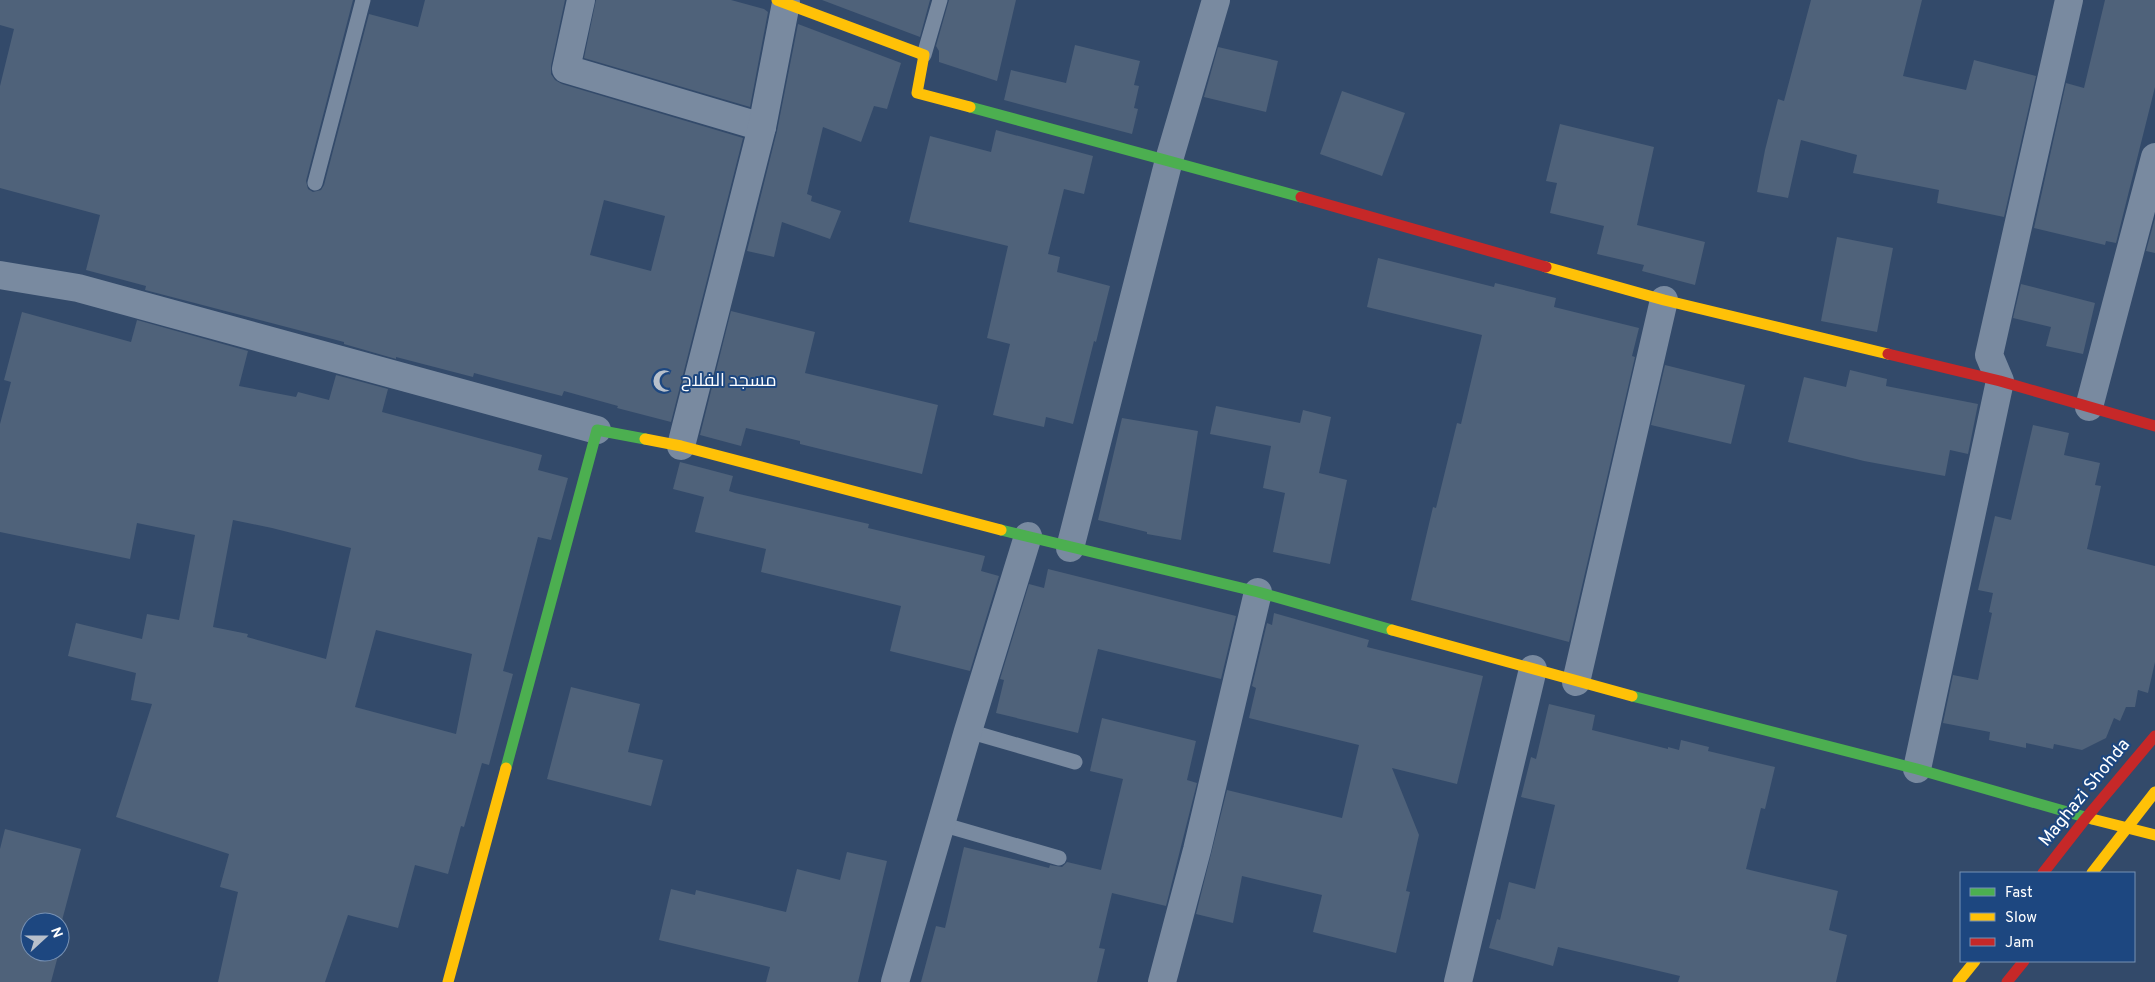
<svg xmlns="http://www.w3.org/2000/svg" width="2155" height="982" font-family="Overpass,Cairo,sans-serif">
  <rect width="100%" height="100%" fill="#334a6a"/>
  <g fill="#4f627a" fill-rule="evenodd">
    <path d="M0 0H353L306 181 308 189 313 192 321 190 324 185 369 14 418 27 425 0H565L551 66V74L555 80 562 84 743 138 671 422 617 408 618 406 564 391 562 396 474 373 473 377 396 357V359L344 344V342L145 290 146 286 86 270 100 215 0 188V86L14 29 0 25ZM604 200 665 216 651 271 590 255Z"/>
    <polygon points="596,0 731,0 764,9 768,12 750,107 584,58"/>
    <polygon points="822,0 930,0 920,37"/>
    <polygon points="949,0 1016,0 997,81 939,62 939,51 936,46"/>
    <polygon points="1811,0 1922,0 1903,76 1966,90 1974,60 2036,76 2004,217 1937,203 1939,190 1853,173 1857,155 1801,140 1788,198 1757,192 1765,150 1778,99 1784,101"/>
    <polygon points="2105,0 2155,0 2155,87 2116,243 2106,241 2105,245 2034,228 2066,83 2084,88"/>
    <polygon points="798,24 901,63 887,109 874,106 861,142 823,127 807,194 812,196 811,201 841,211 830,239 782,222 774,257 747,251 777,131"/>
    <polygon points="1075,45 1140,61 1134,85 1139,86 1134,108 1138,109 1132,134 1004,100 1011,70 1066,83"/>
    <polygon points="1218,47 1278,61 1266,112 1204,97"/>
    <polygon points="1342,91 1405,113 1382,176 1320,154"/>
    <polygon points="1560,124 1654,147 1637,225 1705,242 1695,285 1642,271 1644,265 1597,254 1604,226 1550,213 1557,183 1546,181"/>
    <polygon points="996,130 1093,156 1084,194 1064,189 1048,254 1060,257 1057,272 1110,286 1096,342 1094,341 1073,424 1046,417 1044,427 993,415 1010,344 987,338 1008,246 909,222 930,136 991,152"/>
    <polygon points="2155,218 2155,253 2146,251"/>
    <polygon points="1837,237 1893,248 1877,332 1821,321"/>
    <polygon points="1378,258 1494,287 1495,283 1556,298 1554,307 1639,328 1632,356 1635,357 1569,642 1411,600 1433,507 1436,508 1457,423 1461,424 1482,335 1367,307"/>
    <polygon points="2021,284 2095,303 2083,354 2046,346 2051,327 2013,318"/>
    <polygon points="731,311 815,332 805,373 938,405 922,474 800,444 800,441 746,428 741,446 700,435"/>
    <path d="M22 312 131 342 137 320 248 351 239 386 296 397 298 392 329 400 336 375 388 389 382 412 542 455 538 470 568 478 551 540 538 537 503 671 513 674 489 765 482 763 464 827 461 826 448 874 415 865 398 928 348 915 325 982H218L238 892 220 887 229 854 116 817 152 704 131 700 136 673 68 656 76 623 142 639 147 614 179 620 195 535 137 523 130 559 0 532V424L11 382 4 380ZM233 520 272 528 351 548 326 659 247 637 248 634 213 627ZM376 630 472 654 456 734 355 707Z"/>
    <polygon points="1665,365 1745,385 1731,444 1651,425"/>
    <polygon points="1850,370 1887,379 1886,386 1978,404 1968,454 1950,450 1945,476 1864,461 1788,442 1804,377 1846,387"/>
    <polygon points="1216,406 1300,423 1303,410 1331,417 1319,473 1347,480 1330,564 1273,552 1285,493 1263,488 1271,446 1210,434"/>
    <polygon points="1122,418 1198,431 1181,540 1147,534 1147,532 1098,520"/>
    <polygon points="2033,425 2069,433 2064,455 2100,463 2095,485 2101,486 2087,549 2155,566 2155,662 2148,693 2138,690 2135,707 2126,707 2120,721 2114,718 2106,738 2082,750 2054,744 2053,749 2026,743 2026,748 1989,740 1990,732 1943,723 1953,675 1978,680 1992,613 1989,612 1993,593 1978,590 1995,516 2011,520"/>
    <polygon points="680,462 733,476 729,491 735,493 869,524 868,528 985,556 981,571 999,576 970,671 890,651 901,606 761,572 766,549 695,532 704,497 673,489"/>
    <polygon points="1048,569 1236,616 1221,679 1098,649 1078,733 996,713 1004,680 1000,679 1029,584 1044,588"/>
    <polygon points="1274,613 1369,640 1367,647 1483,676 1457,784 1392,768 1419,835 1406,891 1410,892 1396,953 1313,932 1322,895 1242,876 1233,923 1196,914 1227,790 1342,818 1359,745 1249,718 1256,688 1252,686 1267,623 1272,625"/>
    <polygon points="571,687 640,704 628,752 663,760 651,806 547,779"/>
    <polygon points="1549,704 1595,715 1592,730 1668,749 1668,747 1679,750 1681,740 1709,747 1708,751 1775,767 1765,809 1761,808 1746,869 1838,891 1829,930 1847,935 1836,982 1678,982 1680,976 1558,947 1553,966 1489,948 1497,919 1500,920 1509,882 1535,889 1555,805 1521,797 1531,757 1536,759"/>
    <polygon points="1102,718 1196,741 1187,780 1197,783 1166,906 1112,893 1099,948 1105,949 1097,982 921,982 936,926 945,928 964,847 1049,868 1050,865 1062,867 1067,862 1101,870 1123,779 1090,771"/>
    <polygon points="5,829 81,849 60,928 60,922 30,922 30,952 59,952 51,982 0,982 0,849"/>
    <polygon points="847,852 887,861 858,982 766,982 770,967 659,940 671,889 695,895 696,890 786,912 797,869 840,880"/>
  </g>
  <g fill="none" stroke-linecap="round" stroke-linejoin="round">
    <g stroke="#798aa0" stroke-width="15">
      <polyline points="924,55 940,0"/>
      <polyline points="315,183 363,0"/>
      <polyline points="968,731 1075,762"/>
      <polyline points="941,824 1059,858"/>
    </g>
    <g stroke="#798aa0" stroke-width="28">
      <polyline points="581,0 566,69 762,127"/>
      <polyline points="0,275 78,288 597,430"/>
      <polyline points="2089,407 2155,157"/>
      <polyline points="681,446 762,127 786,3"/>
      <polyline points="1070,548 1169,160 1216,0"/>
      <polyline points="1576,682 1664,300"/>
      <polyline points="1917,769 2000,381 1989,355 2069,0"/>
      <polyline points="895,982 968,731 1028,536"/>
      <polyline points="1162,982 1197,850 1258,592"/>
      <polyline points="1458,982 1533,669"/>
    </g>
    <g stroke="#4caf50" stroke-width="11">
      <polyline points="970,107 1301,197"/>
      <polyline points="1001,530 1258,592 1392,630"/>
      <polyline points="1632,696 1917,769 2092,819"/>
      <polyline points="506,768 597,430 645,439"/>
    </g>
    <g stroke="#ffc107" stroke-width="11">
      <polyline points="777,0 924,55 917,93 970,107"/>
      <polyline points="1546,267 1664,300 1888,354"/>
      <polyline points="645,439 681,446 1001,530"/>
      <polyline points="1392,630 1632,696"/>
      <polyline points="2092,819 2155,835"/>
      <polyline points="2092,873 2155,792"/>
      <polyline points="448,982 506,768"/>
      <polyline points="1958,982 1975,961"/>
    </g>
    <g stroke="#c62828" stroke-width="11">
      <polyline points="1301,197 1546,267"/>
      <polyline points="1888,354 2000,381 2155,426"/>
      <polyline points="2043,873 2086,818 2155,736"/>
      <polyline points="2007,982 2024,961"/>
    </g>
  </g>
  <defs>
    <symbol id="mosque-bare" viewBox="-9 -9 18 18"><path d="M3.5-4.9A6 6 0 1 0 3.5 4.9A5 5 0 1 1 3.5-4.9Z" fill="#b8c0cb" stroke="#1d4780" stroke-width="2.5" paint-order="stroke"/></symbol>
  </defs>
  <g fill-rule="evenodd">
    <use href="#mosque-bare" x="648" y="365" width="32" height="32"/>
  </g>
  <g text-anchor="middle" dominant-baseline="central" stroke-width="4" stroke-linejoin="round" paint-order="stroke">
    <g font-size="18" fill="#fff" stroke="#1d4780" text-anchor="start">
      <text x="681" y="381">مسجد الفلاح</text>
    </g>
    <g font-size="18" fill="#fff" stroke="#1d4780">
      <text transform="translate(2085 793) rotate(-51)">Maghazi Shohda</text>
    </g>
  </g>
  <rect x="1960" y="872" width="175" height="90" fill="#1d4780" stroke="#7791b3"/>
  <rect x="1970" y="888" width="25" height="8" fill="#4caf50" stroke="#7791b3"/>
  <text x="2005" y="897" font-size="15" fill="#ffffff">Fast</text>
  <rect x="1970" y="913" width="25" height="8" fill="#ffc107" stroke="#7791b3"/>
  <text x="2005" y="922" font-size="15" fill="#ffffff">Slow</text>
  <rect x="1970" y="938" width="25" height="8" fill="#c62828" stroke="#7791b3"/>
  <text x="2005" y="947" font-size="15" fill="#ffffff">Jam</text>
  <g transform="translate(45 937) rotate(69)"><circle r="24" fill="#1d4780" stroke="#7791b3"/>
  <path d="M0-4L9 19L0 12L-9 19Z" fill="#b8c0cb"/>
  <text y="-8" font-size="14" font-weight="bold" text-anchor="middle" fill="#ffffff">N</text>
  </g>
</svg>
